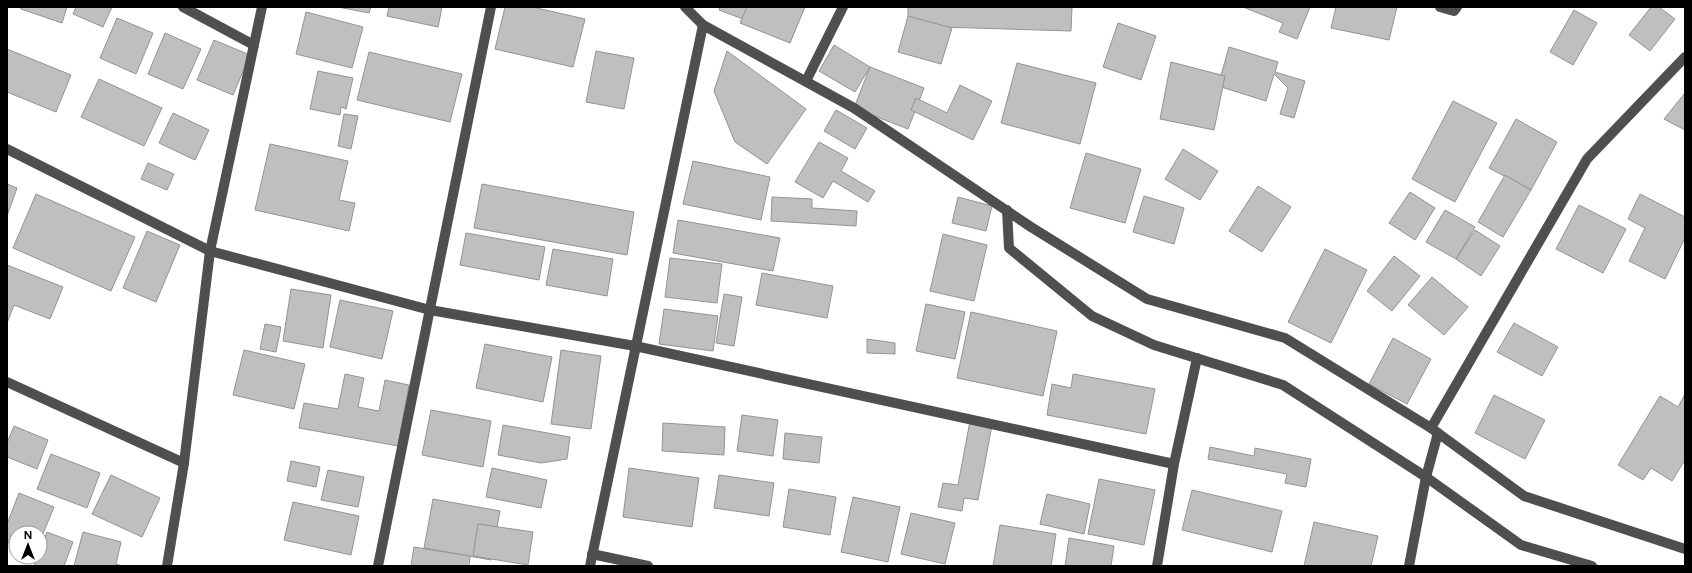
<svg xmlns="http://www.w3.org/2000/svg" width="1692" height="573" font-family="Figtree,sans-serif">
  <rect width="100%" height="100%" fill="#fff"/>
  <g fill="#bfbfbf" stroke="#939393">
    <polygon points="21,7 67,7 62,23 21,9"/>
    <polygon points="76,7 112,7 103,27 73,14"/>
    <polygon points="338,7 371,7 369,13"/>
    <polygon points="389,7 442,7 438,27 387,16"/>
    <polygon points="505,7 532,7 585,19 573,67 495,49"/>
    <polygon points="720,7 747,7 743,19 719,10"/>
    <polygon points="747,7 805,7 790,43 740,23"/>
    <polygon points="908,7 1072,7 1071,31 908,26"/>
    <polygon points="1243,7 1310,7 1297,39 1279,32 1283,23"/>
    <polygon points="1336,7 1397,7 1389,40 1331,28"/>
    <polygon points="1651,7 1659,7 1675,19 1650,51 1629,35"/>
    <polygon points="1574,10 1597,23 1573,65 1550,52"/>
    <polygon points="306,12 363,27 352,68 296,54"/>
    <polygon points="908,16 952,28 941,64 898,52"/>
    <polygon points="117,18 153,33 136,74 100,58"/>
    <polygon points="1118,23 1156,36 1141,80 1103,67"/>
    <polygon points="165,33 201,49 183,89 148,74"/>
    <polygon points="214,40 250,55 233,95 197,80"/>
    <polygon points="834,45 870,67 855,92 819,71"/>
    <polygon points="1229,47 1278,62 1275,72 1305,81 1294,118 1280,114 1288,88 1274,74 1266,101 1218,86"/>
    <polygon points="7,49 71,75 56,112 7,92"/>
    <polygon points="596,51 634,58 624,109 586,102"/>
    <polygon points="727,51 806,109 767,164 735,142 714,91"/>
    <polygon points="369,52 462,74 450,122 357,100"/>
    <polygon points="1171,62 1225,76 1214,130 1160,119"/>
    <polygon points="1017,63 1096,83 1080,144 1001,123"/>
    <polygon points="870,67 924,88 908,129 854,108"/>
    <polygon points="318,71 353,78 346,109 341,107 340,115 310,109"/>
    <polygon points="99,79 162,108 144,146 81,117"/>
    <polygon points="960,85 992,101 973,140 911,110 916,98 947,113"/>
    <polygon points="1685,93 1685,130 1664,119"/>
    <polygon points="1453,101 1497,123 1455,202 1412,179"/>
    <polygon points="836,110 867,128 855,149 824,131"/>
    <polygon points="173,113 209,130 195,160 159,143"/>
    <polygon points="344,114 358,116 351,149 338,146"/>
    <polygon points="1516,119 1557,142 1531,190 1489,168"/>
    <polygon points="819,142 848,158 841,171 875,191 868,202 833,181 823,198 795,182"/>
    <polygon points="270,144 348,161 339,200 355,203 349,231 255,210"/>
    <polygon points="1183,149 1218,171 1200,200 1165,179"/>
    <polygon points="1086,153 1141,169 1125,223 1070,208"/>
    <polygon points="693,161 770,177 761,220 683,204"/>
    <polygon points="148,163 174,174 167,190 141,179"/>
    <polygon points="1505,175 1531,190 1503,237 1478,222"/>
    <polygon points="7,184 17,188 7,216"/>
    <polygon points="482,184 634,212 627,255 474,228"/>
    <polygon points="1258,186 1291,207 1262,252 1229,231"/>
    <polygon points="1410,192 1435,208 1415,240 1389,223"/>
    <polygon points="36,194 135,237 111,291 13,248"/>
    <polygon points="1640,194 1685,217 1685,238 1665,279 1629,261 1645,228 1628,219"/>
    <polygon points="1144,196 1184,208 1174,244 1133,232"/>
    <polygon points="772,197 812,199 812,208 857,211 856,226 771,221"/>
    <polygon points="958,197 992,206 986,231 952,223"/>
    <polygon points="1579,205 1626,229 1603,273 1556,249"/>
    <polygon points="1445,210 1475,227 1456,259 1426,242"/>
    <polygon points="678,220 780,238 773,271 673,253"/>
    <polygon points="1475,230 1500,246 1481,276 1456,259"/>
    <polygon points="147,231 180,245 156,302 123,288"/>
    <polygon points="466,233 545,247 539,280 460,265"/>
    <polygon points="943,234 987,245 974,301 930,291"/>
    <polygon points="553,249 613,259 607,296 546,285"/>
    <polygon points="1325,249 1367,270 1331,343 1288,322"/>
    <polygon points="1394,256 1420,276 1392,311 1367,291"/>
    <polygon points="670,258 722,264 717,303 665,297"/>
    <polygon points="7,265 63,287 50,319 14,305 7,323"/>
    <polygon points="762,273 833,286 827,318 756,305"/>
    <polygon points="1432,277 1468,307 1444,335 1408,305"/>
    <polygon points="291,289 331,295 323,348 283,341"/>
    <polygon points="724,294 742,297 734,346 716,343"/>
    <polygon points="340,300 393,311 382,359 330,347"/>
    <polygon points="926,304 965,312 955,359 916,351"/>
    <polygon points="664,309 718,316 713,351 659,344"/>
    <polygon points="971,312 1057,331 1043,396 957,378"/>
    <polygon points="1514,323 1558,347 1542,376 1497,352"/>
    <polygon points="265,324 281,327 276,352 260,349"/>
    <polygon points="1393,338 1431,359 1407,404 1369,384"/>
    <polygon points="867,339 895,343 895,354 867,353"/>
    <polygon points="485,344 552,357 543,402 476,388"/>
    <polygon points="244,350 305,364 294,409 233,395"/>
    <polygon points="561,350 601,356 591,429 551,424"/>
    <polygon points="345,374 364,378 358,407 379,411 385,380 409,385 398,446 299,428 304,403 338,409"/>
    <polygon points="1073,374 1155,389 1146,434 1047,415 1052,384 1071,388"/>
    <polygon points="1685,394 1685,463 1683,463 1672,481 1651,468 1643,480 1618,465 1660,396 1678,407"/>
    <polygon points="1494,395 1545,420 1525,459 1475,433"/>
    <polygon points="431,410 491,421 483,467 422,455"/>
    <polygon points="742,415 778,420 773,456 737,451"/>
    <polygon points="970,421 992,425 978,500 964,498 962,511 938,507 943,483 958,485"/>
    <polygon points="663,423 725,427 724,455 662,451"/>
    <polygon points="503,425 570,437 567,459 541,463 498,455"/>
    <polygon points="14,426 48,440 37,469 7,457 7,443"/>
    <polygon points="785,433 822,437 819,463 783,459"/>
    <polygon points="1210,447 1254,456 1255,448 1311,459 1306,487 1285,483 1287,474 1208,459"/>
    <polygon points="51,454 100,473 87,508 37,489"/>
    <polygon points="291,461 320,467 316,487 287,481"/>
    <polygon points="492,468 547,480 541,508 486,497"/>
    <polygon points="629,468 699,478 692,527 623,517"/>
    <polygon points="328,470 364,477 358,507 321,500"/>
    <polygon points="111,475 160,498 142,537 92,514"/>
    <polygon points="719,475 774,483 769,516 714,508"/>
    <polygon points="1099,479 1155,490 1144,545 1088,534"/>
    <polygon points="789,489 836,497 830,535 783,527"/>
    <polygon points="1192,490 1282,511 1272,552 1182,530"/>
    <polygon points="19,493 54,507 40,541 40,533 16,533 16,546 7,542 7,524"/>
    <polygon points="1047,494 1090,504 1084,534 1040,524"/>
    <polygon points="853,497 900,507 888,562 841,552"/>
    <polygon points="433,499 500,511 491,560 424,548"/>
    <polygon points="293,502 359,516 351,555 284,540"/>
    <polygon points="911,513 955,523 945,564 901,554"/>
    <polygon points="1314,522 1378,536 1371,566 1304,566"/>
    <polygon points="478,524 533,532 528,565 473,556"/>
    <polygon points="1000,525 1056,534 1051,566 993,566"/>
    <polygon points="47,532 73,542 64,566 34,566 37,557 40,557 40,550"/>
    <polygon points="83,532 121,542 116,564 122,566 74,566"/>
    <polygon points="1069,538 1114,546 1111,566 1065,566"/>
    <polygon points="414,547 470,556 469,566 411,566"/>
  </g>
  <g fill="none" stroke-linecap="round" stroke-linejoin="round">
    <g stroke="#4f4f4f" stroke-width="10">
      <polyline points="183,7 254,45"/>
      <polyline points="685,7 703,25 854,108 1031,227 1147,299 1285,338 1431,428 1524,496 1685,549"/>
      <polyline points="1440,7 1454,11 1457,7"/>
      <polyline points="806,81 843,7"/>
      <polyline points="7,149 210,251 430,310 635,346 1174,464"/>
      <polyline points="1007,210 1009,248 1092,316 1154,345 1283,385 1426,477 1521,545 1592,566"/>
      <polyline points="7,382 184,463"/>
      <polyline points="1431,428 1587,159 1685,57"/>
      <polyline points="592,554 648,566"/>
      <polyline points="167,566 184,463 210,251 262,7"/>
      <polyline points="378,566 491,7"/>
      <polyline points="590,566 703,25"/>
      <polyline points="1157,566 1174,464 1197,358"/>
      <polyline points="1409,566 1426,477 1438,433"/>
    </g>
  </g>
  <rect width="1692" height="573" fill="none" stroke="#000000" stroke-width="16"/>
  <g transform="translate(28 545)"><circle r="19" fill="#ffffff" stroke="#999999"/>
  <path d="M0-3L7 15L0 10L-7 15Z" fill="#000000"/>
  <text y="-6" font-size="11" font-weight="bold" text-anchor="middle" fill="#000000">N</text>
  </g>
</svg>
